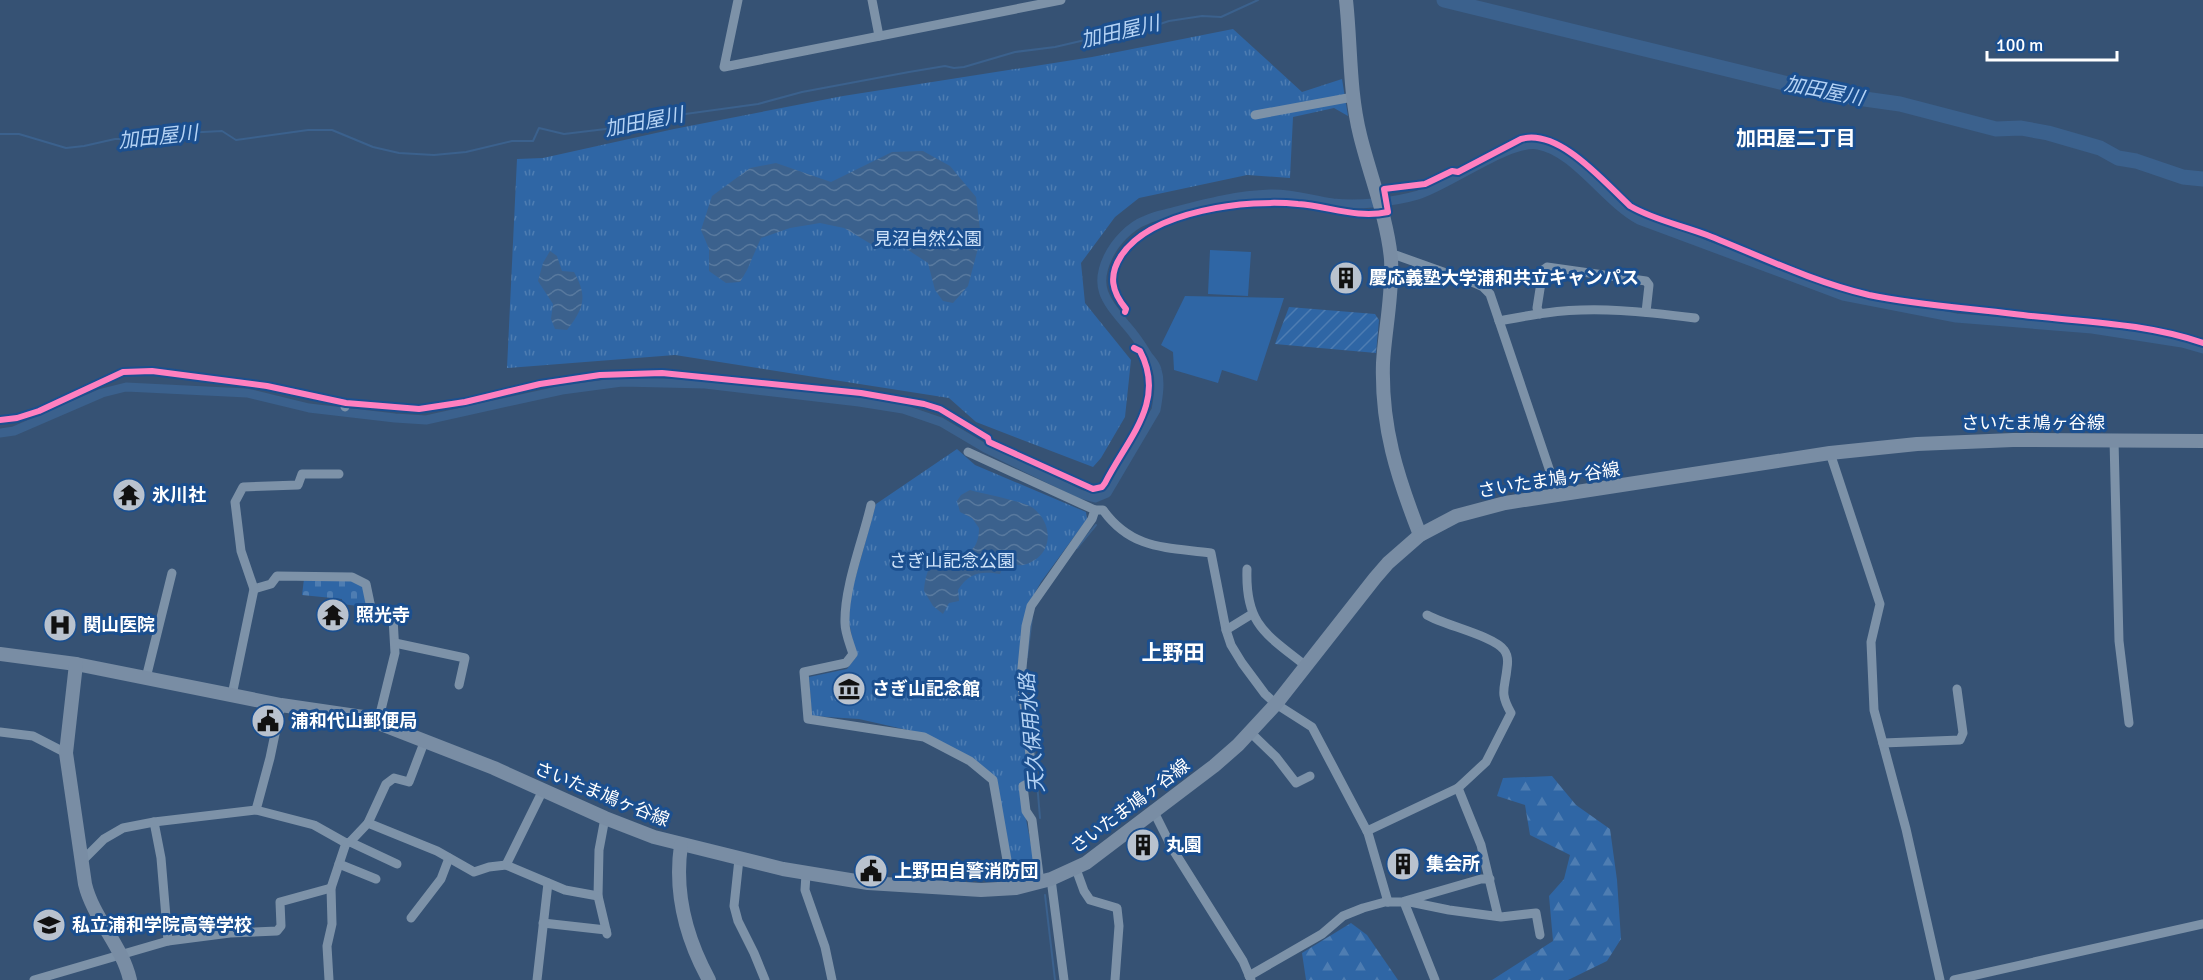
<svg xmlns="http://www.w3.org/2000/svg" width="2203" height="980" font-family="Signika,'Noto Sans JP',sans-serif">
  <defs>
    <pattern id="forest-firs" width="22" height="20" patternUnits="userSpaceOnUse" patternTransform="scale(1.5)"><rect width="22" height="20" fill="#2f66a5"/><path d="M5 1l3.5 6h-7zM16 11l3.5 6h-7z" fill="#4e7db2"/></pattern>
    <pattern id="cemetery-stones" width="16" height="16" patternUnits="userSpaceOnUse" patternTransform="scale(1.5)"><rect width="16" height="16" fill="#2f66a5"/><path d="M2 7V4a2 2 0 0 1 4 0v3zM10 15v-3a2 2 0 0 1 4 0v3z" fill="#4e7db2"/></pattern>
    <pattern id="park-tufts" width="24" height="20" patternUnits="userSpaceOnUse" patternTransform="scale(1.5)"><rect width="24" height="20" fill="#2f66a5"/><path d="M3 7l-1-3M5 7V3M7 7l1-3M15 17l-1-3M17 17v-4M19 17l1-3" fill="none" stroke="#4e7db2"/></pattern>
    <pattern id="garden-furrows" width="10" height="10" patternUnits="userSpaceOnUse" patternTransform="scale(1.5)"><rect width="10" height="10" fill="#2f66a5"/><path d="M-1 1l2-2M0 10L10 0M9 11l2-2" fill="none" stroke="#4e7db2"/></pattern>
    <pattern id="water-waves" width="16" height="10" patternUnits="userSpaceOnUse" patternTransform="scale(1.5)"><rect width="16" height="10" fill="#3b618d"/><path d="M0 5q4-4 8 0t8 0" fill="none" stroke="#58799e"/></pattern>
  </defs>
  <rect width="100%" height="100%" fill="#365274"/>
  <g fill="#2f66a5">
    <polygon points="1210,250 1251,252 1248,296 1208,294"/>
    <polygon points="1185,296 1284,298 1257,381 1222,370 1218,383 1174,370 1173,352 1161,345"/>
  </g>
  <g fill="url(#forest-firs)">
    <polygon points="1552,776 1576,805 1610,829 1617,880 1621,939 1607,961 1568,980 1492,980 1553,941 1549,896 1564,879 1570,855 1530,835 1525,805 1497,796 1503,778"/>
    <polygon points="1351,923 1367,935 1398,980 1306,980 1302,953"/>
  </g>
  <polygon fill="url(#cemetery-stones)" points="304,579 352,580 365,585 366,607 342,604 342,599 302,595"/>
  <g fill="url(#park-tufts)">
    <polygon points="1233,29 1302,92 1342,79 1348,116 1334,108 1293,117 1290,178 1247,175 1139,198 1115,217 1081,263 1085,303 1131,360 1125,417 1101,458 1093,467 976,422 949,398 675,355 507,368 517,159 543,158 674,129 843,96 1092,57"/>
    <path d="M957 449 975 465 1086 512 1087 519 1041 582 1027 607 1017 672 1030 774 1021 785C1024 816 1032 846 1037 876L1019 884 1010 858 997 780 925 734 859 719 812 716 809 677 847 669 856 657 849 622 850 597 876 504Z"/>
  </g>
  <polygon fill="url(#garden-furrows)" points="1289,307 1375,314 1379,320 1376,353 1275,344"/>
  <g fill="url(#water-waves)">
    <polygon points="923,151 950,166 976,197 981,237 968,286 953,303 943,301 935,290 928,263 905,248 871,244 844,228 820,223 790,228 761,238 747,270 740,282 726,283 709,271 709,249 701,230 712,196 750,168 776,163 831,182 892,152"/>
    <path d="M550 251 557 256 562 271 574 272C588 297 584 308 567 330L555 329 551 319 553 304 538 281 543 263Z"/>
    <path d="M970 490C984 494 1023 501 1033 508 1055 525 1053 558 1023 565 1018 566 1011 563 1005 562L1000 574C980 571 969 573 958 590L959 601 949 603 943 614 933 606 924 591C925 577 929 559 944 554 949 552 953 553 958 554 975 554 979 541 979 528L972 518 960 512 957 501 961 495Z"/>
  </g>
  <g fill="none" stroke-linecap="round" stroke-linejoin="round">
    <g stroke="#3b618d" stroke-width="2">
      <polyline points="0,134 19,134 66,148 84,146 115,139 162,139 184,133 222,131 236,140 308,130 332,130 373,147 399,153 434,155 466,152 512,141 533,141 539,128 564,134 614,128 627,130 678,115 758,104 802,92 909,72 945,66 954,68 964,67 1015,52 1055,47 1098,37 1130,34 1169,21 1202,16 1221,17 1258,0"/>
      <polyline points="1077,548 1096,525"/>
      <polyline points="1027,657 1032,618"/>
      <polyline points="1029,704 1037,773"/>
      <polyline points="1037,782 1040,818"/>
      <polyline points="1045,895 1055,980"/>
    </g>
    <path stroke="#3b618d" stroke-width="9" d="M0 433 14 431 102 393 126 387 247 393 309 408 395 418 426 420 562 390 622 382 705 384 859 402 903 409 941 422 985 448 1080 494 1095 498 1107 493 1156 410C1158 398 1161 382 1157 370 1156 364 1150 359 1147 354 1141 344 1134 334 1126 325 1107 302 1093 288 1108 257 1115 242 1130 226 1146 220 1155 215 1167 214 1176 211 1207 203 1238 195 1270 194 1291 193 1312 200 1333 203 1358 206 1394 202 1418 195 1450 185 1509 140 1538 145 1574 151 1605 202 1639 220L1843 296 1956 318 2092 329 2182 343 2203 349"/>
    <polyline stroke="#3b618d" stroke-width="15" points="1444,0 1829,94 1900,104 1996,129 2021,128 2048,133 2100,148 2118,158 2136,161 2183,177 2203,179"/>
    <g stroke="#7d92a8" stroke-width="9">
      <polyline points="738,0 724,67 1061,0"/>
      <polyline points="872,0 879,36"/>
      <polyline points="1255,115 1353,97"/>
      <polyline points="1390,253 1474,283 1483,287 1490,294 1558,495"/>
      <polyline points="1540,314 1537,308 1543,270 1547,267 1646,281 1649,285 1646,312"/>
      <path d="M1499 321C1515 318 1530 315 1546 313 1595 306 1647 312 1695 318"/>
      <polyline points="345,407 346,403"/>
      <polyline points="2114,440 2119,641 2129,723"/>
      <polyline points="968,452 1095,510 1092,519 1031,606 1026,626 1021,678 1033,781 1023,786 1026,811 1032,820 1040,883"/>
      <polyline points="1830,453 1880,604 1871,642 1874,710 1906,829 1940,980"/>
      <path d="M871 505C863 540 844 587 845 623 845 633 850 644 853 654L846 663 804 672 808 719 924 737 970 761 993 780 1007 860 1016 888"/>
      <path d="M1095 510H1103C1132 550 1166 547 1211 553L1226 630 1231 645 1242 663 1265 694 1276 704 1312 727 1368 833 1388 902"/>
      <path d="M1247 569C1245 625 1266 634 1306 666"/>
      <polyline points="254,589 271,584 277,576 352,577 366,584 371,608 393,618 395,653 378,722"/>
      <polyline points="1226,630 1252,614"/>
      <polyline points="395,643 465,658 459,685"/>
      <polyline points="146,678 172,573"/>
      <polyline points="232,695 254,589 241,551 235,502 243,487 298,485 302,474 339,474"/>
      <polyline points="281,705 270,758 256,810 314,825 346,843 331,888 332,924 327,946 329,980"/>
      <polyline points="0,732 33,736 66,753"/>
      <polyline points="1250,732 1276,757 1296,783 1310,776"/>
      <polyline points="1883,743 1960,740 1963,733 1957,689"/>
      <polyline points="1458,788 1481,845 1498,916"/>
      <polyline points="1154,812 1172,848 1243,961 1251,980"/>
      <polyline points="605,818 599,850 598,896 607,934"/>
      <polyline points="154,822 161,858 168,941"/>
      <polyline points="368,823 386,784 394,778 409,782 425,740"/>
      <path d="M1367 831 1458 788 1486 762 1511 713C1499 692 1505 689 1507 668 1508 662 1508 655 1504 650 1494 636 1444 625 1427 615"/>
      <polyline points="350,842 397,864"/>
      <polyline points="346,843 350,842 368,823 437,851 474,872 489,867 506,865 565,890 598,896"/>
      <polyline points="739,859 734,906 738,921 754,953 765,980"/>
      <polyline points="83,860 104,839 123,828 154,822 256,810"/>
      <polyline points="339,864 376,879"/>
      <polyline points="506,865 543,790"/>
      <polyline points="1076,869 1084,891 1090,900 1117,908 1119,926 1115,980"/>
      <polyline points="806,874 805,890 825,947 832,980"/>
      <polyline points="1051,879 1064,980"/>
      <polyline points="1405,901 1481,879 1490,879"/>
      <polyline points="1404,902 1435,980"/>
      <polyline points="411,918 441,879 449,858"/>
      <polyline points="543,923 606,930"/>
      <polyline points="1249,976 1322,934 1343,916 1363,908 1385,902 1410,902 1449,910 1501,917 1536,913 1540,935"/>
      <polyline points="34,980 168,941 230,933 277,931 281,926 280,902 331,888"/>
      <polyline points="537,980 548,883"/>
      <polyline points="1954,980 2203,924"/>
    </g>
    <g stroke="#798da4" stroke-width="14">
      <path d="M1346 0C1351 45 1349 91 1360 135 1370 176 1387 217 1391 259 1393 294 1385 329 1383 363 1381 427 1397 476 1420 535"/>
      <polyline points="0,654 76,664 281,705 363,717 494,768 605,818 654,837 783,869 868,883 981,890 1016,888 1051,879 1086,863 1214,766 1238,745 1276,704 1375,578 1388,563 1420,535 1456,516 1505,503 1830,453 1917,444 2013,440 2203,441"/>
      <path d="M76 664 66 753 85 884C93 918 122 945 130 980"/>
      <path d="M681 845C674 893 686 938 709 980"/>
    </g>
    <defs>
      <g id="cycleway">
        <path d="M1125 312 1126 309C1112 292 1108 276 1121 256 1151 210 1248 199 1298 204 1328 206 1357 219 1388 212L1384 189 1425 184 1452 171 1458 172 1521 139C1559 128 1604 182 1630 206 1654 220 1681 225 1707 235 1760 256 1813 282 1869 295 1917 305 1966 308 2014 314 2077 322 2142 322 2203 343"/>
        <path d="M0 420 17 418 39 411 123 372 152 371 267 386 346 403 419 409 465 402 540 384 600 375 662 373 861 393 924 404 940 409 988 438 989 442 1093 489 1102 487 1105 483C1127 439 1167 402 1140 351L1134 348"/>
      </g>
    </defs>
    <use href="#cycleway" stroke="#1b4f8f" stroke-width="10"/>
    <use href="#cycleway" stroke="#ff80c0" stroke-width="6"/>
  </g>
  <defs>
    <symbol id="building-disc" viewBox="-11 -11 22 22"><circle r="9.5" fill="#b9c2ce" stroke="#1b4f8f"/><path d="M-4-6H4V6H1V3H-1V6H-4ZM-2.5-4.3h1.7v1.8h-1.7ZM.8-4.3h1.7v1.8H.8ZM-2.5-1h1.7V.8h-1.7ZM.8-1h1.7V.8H.8Z" fill="#111"/></symbol>
    <symbol id="temple-disc" viewBox="-11 -11 22 22"><circle r="9.5" fill="#b9c2ce" stroke="#1b4f8f"/><path d="M0-6L5-2H3V0L6.5 2.5H4V6H1.5V3h-3V6H-4V2.5H-6.5L-3 0V-2H-5Z" fill="#111"/></symbol>
    <symbol id="hospital-disc" viewBox="-11 -11 22 22"><circle r="9.5" fill="#b9c2ce" stroke="#1b4f8f"/><path d="M-5-5h3v3.5h4V-5h3V5h-3V1.5h-4V5h-3Z" fill="#111"/></symbol>
    <symbol id="museum-disc" viewBox="-11 -11 22 22"><circle r="9.5" fill="#b9c2ce" stroke="#1b4f8f"/><path d="M0-6L6-3V-2H-6V-3ZM-5-1h2V3h-2ZM-1-1h2V3h-2ZM3-1h2V3H3ZM-6 4H6V6H-6Z" fill="#111"/></symbol>
    <symbol id="civic-disc" viewBox="-11 -11 22 22"><circle r="9.5" fill="#b9c2ce" stroke="#1b4f8f"/><path d="M-.6-6.5H3V-4.5H.6V-3L4-1V1h2V6H-6V1h2V-1L-.6-3ZM-1.2 2.5V6h2.4V2.5Z" fill="#111"/></symbol>
    <symbol id="school-disc" viewBox="-11 -11 22 22"><circle r="9.5" fill="#b9c2ce" stroke="#1b4f8f"/><path d="M0-5L7-2L0 1L-7-2ZM-4 1L0 2.5L4 1V4Q0 6-4 4Z" fill="#111"/></symbol>
  </defs>
  <g fill-rule="evenodd">
    <use href="#building-disc" x="1327" y="259" width="38" height="38"/>
    <use href="#temple-disc" x="110" y="476" width="38" height="38"/>
    <use href="#temple-disc" x="314" y="596" width="38" height="38"/>
    <use href="#hospital-disc" x="41" y="606" width="38" height="38"/>
    <use href="#museum-disc" x="830" y="670" width="38" height="38"/>
    <use href="#civic-disc" x="249" y="702" width="38" height="38"/>
    <use href="#building-disc" x="1124" y="826" width="38" height="38"/>
    <use href="#building-disc" x="1384" y="845" width="38" height="38"/>
    <use href="#civic-disc" x="852" y="852" width="38" height="38"/>
    <use href="#school-disc" x="30" y="906" width="38" height="38"/>
  </g>
  <g text-anchor="middle" dominant-baseline="central" stroke-width="6" stroke-linejoin="round" paint-order="stroke">
    <g font-size="18" fill="#cfe3fa" stroke="#1b4f8f">
      <text x="928" y="239">見沼自然公園</text>
      <text x="952" y="561">さぎ山記念公園</text>
    </g>
    <g font-size="18" font-weight="bold" fill="#fff" stroke="#1b4f8f" text-anchor="start">
      <text x="1369" y="278">慶応義塾大学浦和共立キャンパス</text>
      <text x="152" y="495">氷川社</text>
      <text x="356" y="615">照光寺</text>
      <text x="83" y="625">関山医院</text>
      <text x="872" y="689">さぎ山記念館</text>
      <text x="291" y="721">浦和代山郵便局</text>
      <text x="1166" y="845">丸園</text>
      <text x="1426" y="864">集会所</text>
      <text x="894" y="871">上野田自警消防団</text>
      <text x="72" y="925">私立浦和学院高等学校</text>
    </g>
    <g font-size="18" fill="#fff" stroke="#1b4f8f">
      <text x="2033" y="423">さいたま鳩ヶ谷線</text>
      <text transform="translate(1549 480) rotate(-9)">さいたま鳩ヶ谷線</text>
      <text transform="translate(602 794) rotate(22)">さいたま鳩ヶ谷線</text>
      <text transform="translate(1130 806) rotate(-37)">さいたま鳩ヶ谷線</text>
    </g>
    <g font-size="20" font-style="italic" fill="#b5d3f5" stroke="#1b4f8f">
      <text transform="translate(1120 32) rotate(-13)">加田屋川</text>
      <text transform="translate(1824 91) rotate(11)">加田屋川</text>
      <text transform="translate(644 122) rotate(-11)">加田屋川</text>
      <text transform="translate(158 137) rotate(-6)">加田屋川</text>
      <text transform="translate(1032 733) rotate(-95)">天久保用水路</text>
    </g>
    <g font-size="20" font-weight="bold" fill="#fff" stroke="#1b4f8f">
      <text x="1796" y="138">加田屋二丁目</text>
    </g>
    <g font-size="21" font-weight="bold" fill="#fff" stroke="#1b4f8f">
      <text x="1173" y="653">上野田</text>
    </g>
  </g>
  <path d="M1987 51v9h130v-9" fill="none" stroke="#ffffff" stroke-width="3"/>
  <text x="1996" y="51" font-size="18" fill="#ffffff" stroke="#1b4f8f" stroke-width="4.5" paint-order="stroke">100 m</text>
</svg>
